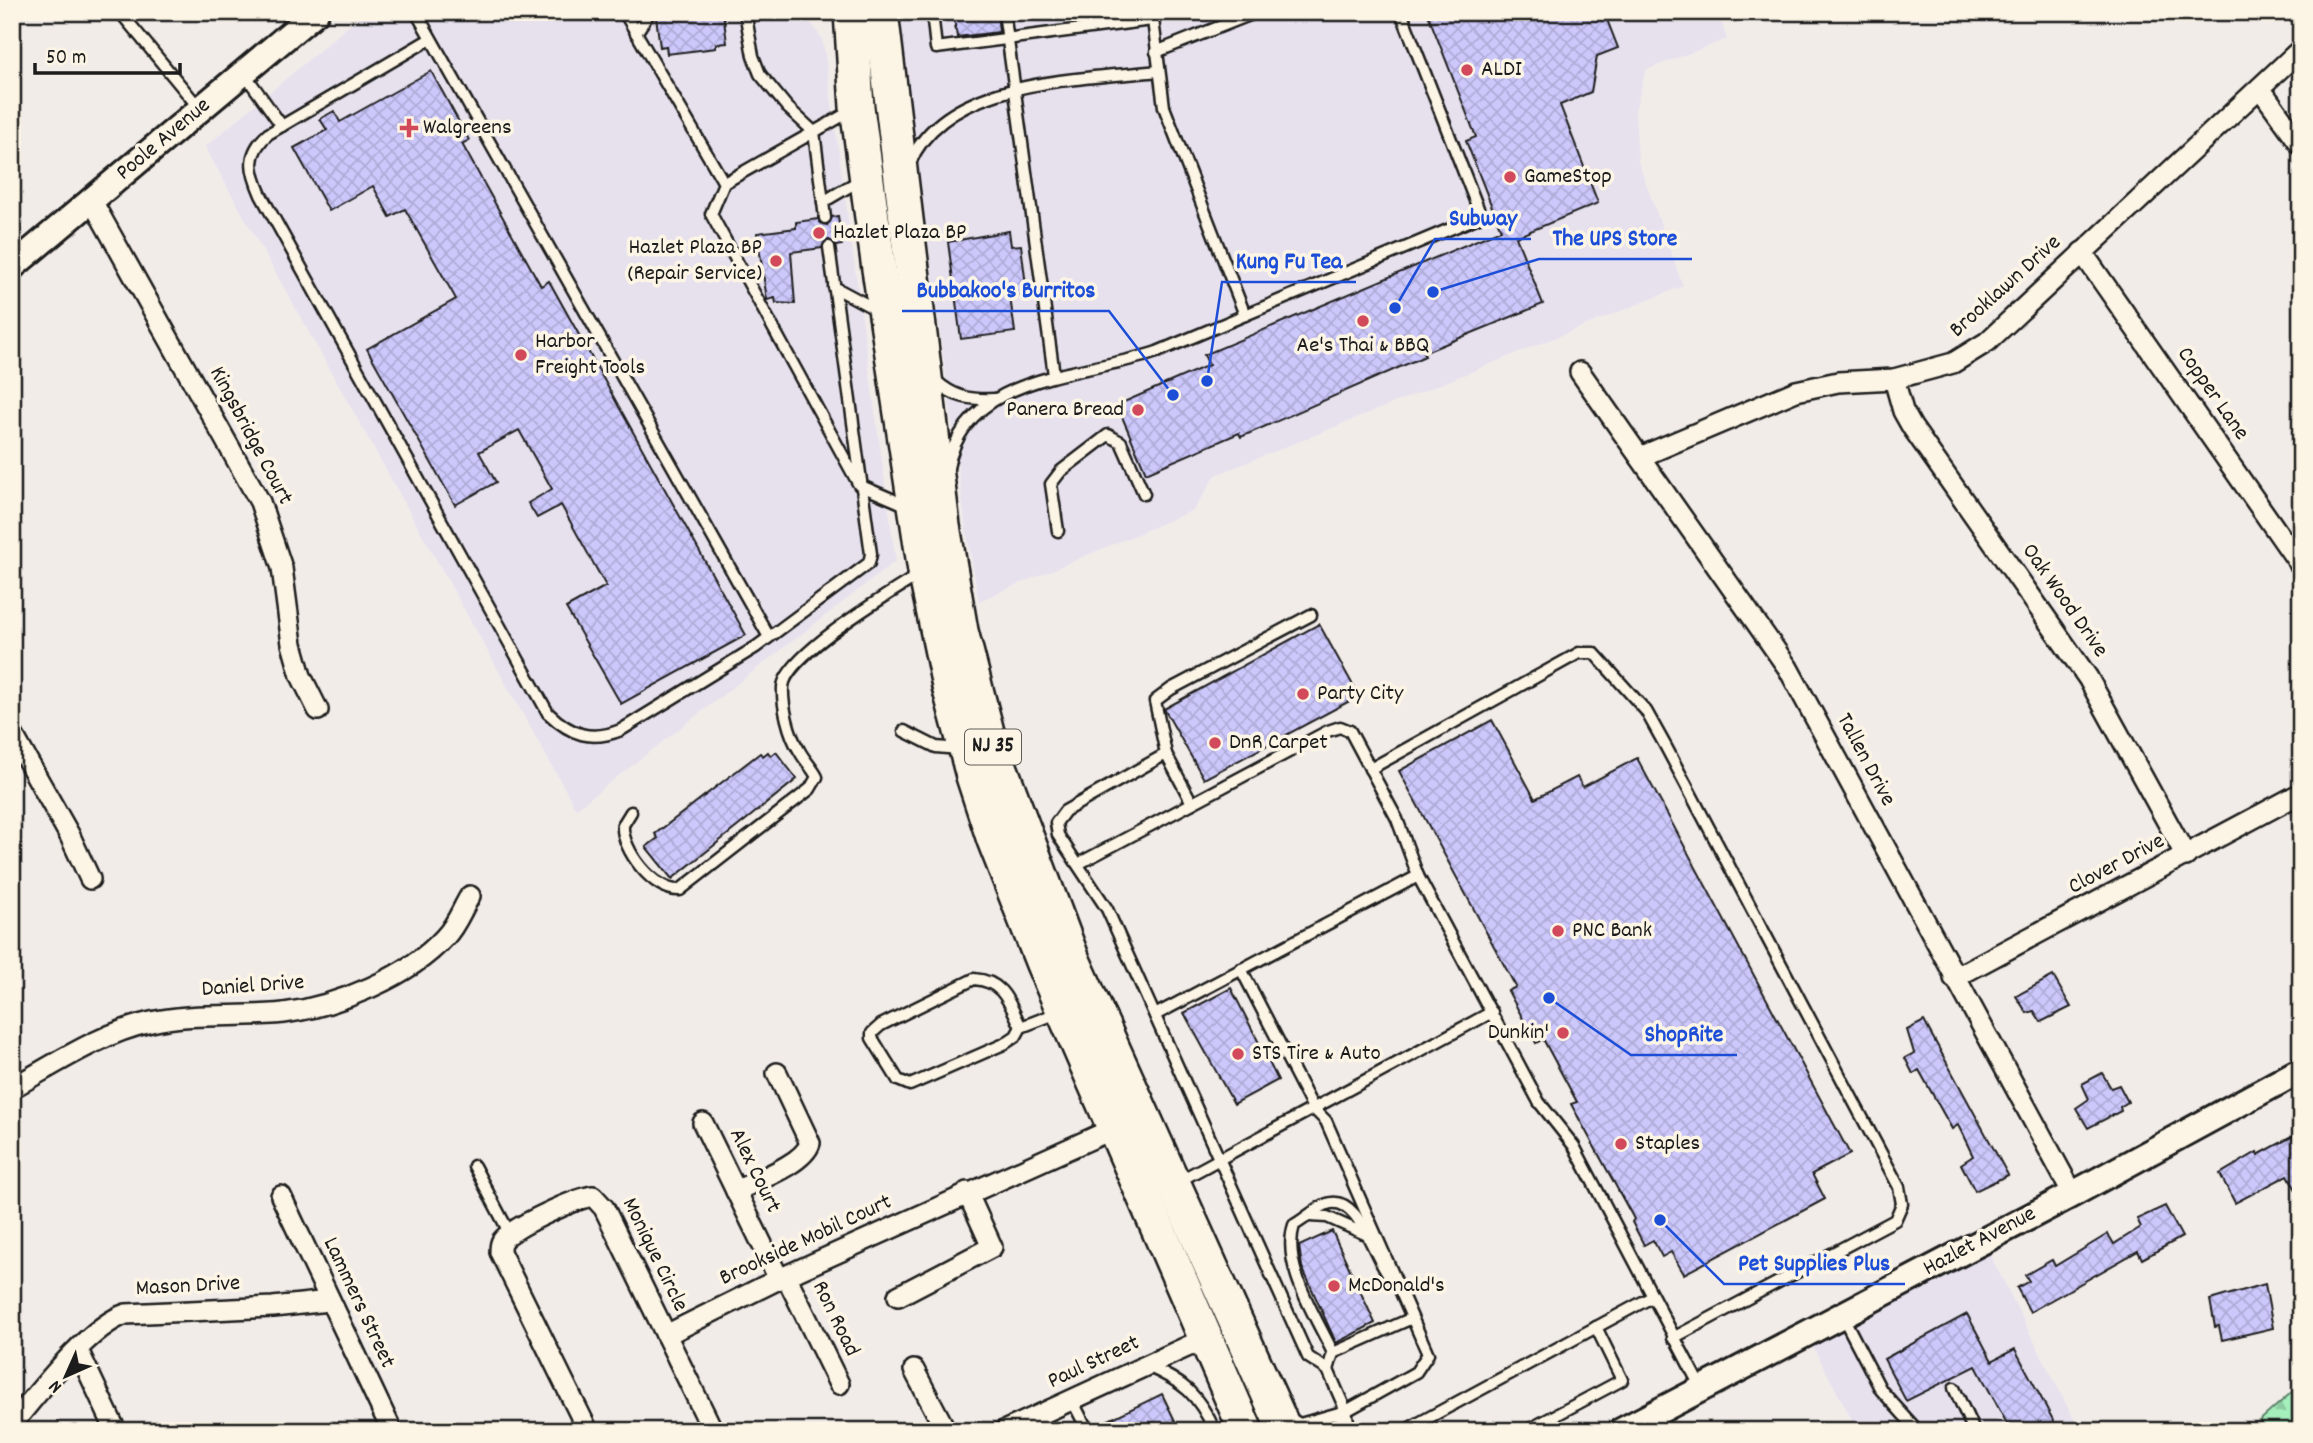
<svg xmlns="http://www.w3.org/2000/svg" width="2313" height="1443" font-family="Dekko,sans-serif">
  <defs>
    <pattern id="forest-firs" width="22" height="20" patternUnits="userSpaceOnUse" patternTransform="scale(1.75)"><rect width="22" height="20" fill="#a5efbd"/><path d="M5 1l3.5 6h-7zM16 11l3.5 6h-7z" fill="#8dcca2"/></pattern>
    <pattern id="building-cross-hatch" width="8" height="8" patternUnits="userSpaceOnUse" patternTransform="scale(1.75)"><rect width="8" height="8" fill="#ccc8fb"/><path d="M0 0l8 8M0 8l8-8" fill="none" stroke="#afabd7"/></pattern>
  </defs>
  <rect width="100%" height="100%" fill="#f2ece9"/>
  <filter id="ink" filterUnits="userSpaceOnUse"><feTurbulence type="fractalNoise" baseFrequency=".0143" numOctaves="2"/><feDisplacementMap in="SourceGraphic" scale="14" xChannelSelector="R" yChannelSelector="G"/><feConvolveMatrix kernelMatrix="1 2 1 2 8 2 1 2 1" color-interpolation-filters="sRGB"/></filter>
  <g filter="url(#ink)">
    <g fill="#e7e1ee">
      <polygon points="365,12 804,12 822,39 825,54 896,561 576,809 205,147"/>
      <polygon points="898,12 1718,12 1727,39 1646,70 1635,111 1638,161 1683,286 1216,475 1194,510 979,601 966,530"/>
      <polygon points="1983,1241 2080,1431 1858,1431 1806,1334"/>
    </g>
    <polygon fill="url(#forest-firs)" stroke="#60866c" stroke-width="2" points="2301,1384 2301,1431 2248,1431"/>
    <g fill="url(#building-cross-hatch)" stroke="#1c1c1c" stroke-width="2">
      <polygon points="662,12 723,12 727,43 716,44 716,48 667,54 666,46 660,47 656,17"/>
      <polygon points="953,12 997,12 999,32 957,37"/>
      <polygon points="1427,12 1604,12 1618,48 1597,56 1591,92 1560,105 1598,203 1516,237 1543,304 1423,353 1425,356 1241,437 1239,433 1146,473 1117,405 1209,365 1204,355 1501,230 1466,141 1476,137"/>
      <polygon points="431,71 469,140 462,144 541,286 549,281 746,635 621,704 566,608 606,586 561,505 537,518 528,503 552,489 519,430 479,452 496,482 455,505 367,349 456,299 405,209 390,217 373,186 329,211 294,148 327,130 320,119 334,111 340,122"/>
      <polygon points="838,216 842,245 836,246 829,240 822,248 791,252 795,304 776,303 775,298 767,300 757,233 796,228 796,222 818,219 827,225 832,217"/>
      <polygon points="1009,231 1011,246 1021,245 1027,294 1010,297 1015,332 961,339 948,242"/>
      <polygon points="1319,624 1359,696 1204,779 1164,709"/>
      <polygon points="1492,720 1535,799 1577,777 1583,787 1637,758 1850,1154 1812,1174 1825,1199 1684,1274 1671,1252 1662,1257 1653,1240 1644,1245 1632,1222 1634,1219 1571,1104 1577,1102 1543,1039 1536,1043 1508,991 1516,987 1399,771"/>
      <polygon points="768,752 771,756 776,752 797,779 672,879 646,847 658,838 655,834 760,753 763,756"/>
      <polygon points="2053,976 2071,1007 2041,1022 2034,1011 2027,1013 2016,996"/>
      <polygon points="1231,988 1278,1080 1234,1104 1184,1013"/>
      <polygon points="1924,1021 2008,1175 1975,1191 1961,1164 1973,1156 1958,1125 1952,1129 1919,1070 1913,1074 1905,1058 1914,1053 1907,1030"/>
      <polygon points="2102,1073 2111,1088 2119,1085 2128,1102 2120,1107 2121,1111 2088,1128 2076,1108 2089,1099 2082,1084"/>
      <polygon points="2295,1135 2301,1145 2301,1199 2288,1175 2235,1203 2220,1174 2257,1152 2258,1155"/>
      <polygon points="2165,1206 2182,1237 2142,1259 2138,1251 2030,1312 2017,1288 2029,1281 2025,1275 2052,1260 2055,1266 2108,1234 2114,1244 2141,1227 2137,1219"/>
      <polygon points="1332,1231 1375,1323 1336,1343 1302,1267 1299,1246"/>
      <polygon points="2265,1284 2273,1328 2222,1340 2219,1326 2215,1327 2210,1300"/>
      <polygon points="1967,1314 1992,1361 2015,1349 2059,1431 2011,1431 1976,1366 1906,1401 1884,1359"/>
      <polygon points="1162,1394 1180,1431 1095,1431 1094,1427"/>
    </g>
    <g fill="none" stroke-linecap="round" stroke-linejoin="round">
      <defs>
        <g id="service">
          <polyline points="120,12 200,109"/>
          <polyline points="416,12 769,637"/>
          <polyline points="624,12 724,183 711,214 859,485 908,506"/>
          <polyline points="745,12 753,56 760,74 787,107 814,132 825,218"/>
          <polyline points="932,12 936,48 1152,20"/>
          <polyline points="1004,12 1054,375"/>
          <polyline points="1152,12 1164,107 1245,315"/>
          <polyline points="636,33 650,12"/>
          <path d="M430 39 268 134C246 154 250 170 261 195L548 713C571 735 591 742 621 730L756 647 869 563 871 554 829 247"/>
          <polyline points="1156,52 1257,12"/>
          <polyline points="244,73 282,126"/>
          <path d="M910 163C945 78 1081 80 1158 71"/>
          <polyline points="724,183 851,111"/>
          <polyline points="823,202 862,179"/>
          <polyline points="834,287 877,310"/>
          <path d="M935 380C954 398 970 400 995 399"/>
          <path d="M948 468C965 371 1087 376 1157 352L1481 216 1401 12"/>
          <polyline points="1058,531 1051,484 1061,471 1108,435 1121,442 1144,494"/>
          <polyline points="904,731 936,747 959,749"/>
          <polyline points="1166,754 1065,811 1056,823 1058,835 1107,909 1308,1357 1328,1370 1346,1411 1350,1431"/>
          <polyline points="1370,769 1579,653 1594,653 1646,711 1666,747 1899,1187 1902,1204 1895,1220 1673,1338"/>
          <polyline points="1192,803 1166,754 1155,701 1171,689 1311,615"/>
          <path d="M631 812 623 825C621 849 654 892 680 890L810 789 817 777C812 767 804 760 799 750 789 735 782 705 783 687 785 656 891 592 919 575"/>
          <polyline points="1078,864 1328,731 1340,727 1350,731 1397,819 1418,876 1539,1102 1574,1146 1701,1388"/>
          <polyline points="1241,969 1313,1108 1326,1121 1428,1354 1416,1372 1346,1411 1300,1424 1291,1419"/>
          <polyline points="1155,1015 1418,876"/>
          <path d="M1021 1027C1009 1003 1004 981 974 979L881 1025 872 1033V1038L898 1080 910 1085 1004 1044 1016 1036 1021 1027 1060 1012"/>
          <polyline points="474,1166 510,1234"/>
          <polyline points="1177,1182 1492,1012"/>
          <polyline points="1310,1216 1327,1217 1365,1234"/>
          <polyline points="1842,1315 1881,1390 1918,1431"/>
          <polyline points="1333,1353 1410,1319"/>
          <path d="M1147 1366C1184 1382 1198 1394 1215 1431"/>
          <path d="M1328 1370 1333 1353C1316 1316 1281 1266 1294 1225 1305 1219 1316 1208 1327 1204 1359 1193 1373 1257 1390 1277"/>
          <polyline points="1954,1388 1974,1431"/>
          <polyline points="1072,1400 1088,1431"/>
          <polyline points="1336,1431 1346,1411"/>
          <polyline points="1404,1431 1652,1297"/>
          <polyline points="1526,1431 1622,1380 1596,1327"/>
        </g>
        <g id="minor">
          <polyline points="2260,88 2301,145"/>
          <polyline points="92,201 260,502 282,568 292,644 301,676 318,710"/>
          <polyline points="2082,252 2301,566"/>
          <polyline points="1580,372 1788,668 2073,1194"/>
          <polyline points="1894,379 1903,411 1912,427 2088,678 2186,856"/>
          <polyline points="1640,457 1796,391 1838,382 1894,379 1953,363 1987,342 2301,49"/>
          <polyline points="12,733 70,836 90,879"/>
          <polyline points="1954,978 2301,793"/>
          <path d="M12 1088C57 1063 101 1033 151 1022 195 1012 240 1018 284 1013 337 1006 409 977 445 937 456 926 462 909 470 896"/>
          <polyline points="703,1123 779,1279"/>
          <path d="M736 1191C755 1181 804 1164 810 1143L777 1073"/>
          <polyline points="281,1196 392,1431"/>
          <polyline points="786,1276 839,1384"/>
          <polyline points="898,1296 992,1247 967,1192"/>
          <polyline points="666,1335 779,1279 1115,1128"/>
          <polyline points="78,1350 116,1431"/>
          <polyline points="914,1370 946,1431"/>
          <path d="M12 1424C38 1393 89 1326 126 1314L273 1307 329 1301"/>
          <path d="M588 1431 500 1252C500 1249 500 1244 502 1241 510 1228 577 1198 593 1196L604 1208 713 1431"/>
          <polyline points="1004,1431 1204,1339"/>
        </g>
        <g id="tertiary">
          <polyline points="12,267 316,12"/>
          <polyline points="1621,1431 2073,1194 2301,1070"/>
        </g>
        <g id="trunk">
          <polyline points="851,12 857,107 879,269 925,571 949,686 973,776 994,840 1043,964 1246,1431"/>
          <polyline points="881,12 943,526 961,631 987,732 1073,960 1285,1431"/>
        </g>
      </defs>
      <use href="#service" stroke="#1c1c1c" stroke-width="15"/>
      <use href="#minor" stroke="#1c1c1c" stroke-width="24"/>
      <use href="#tertiary" stroke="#1c1c1c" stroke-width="30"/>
      <use href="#trunk" stroke="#1c1c1c" stroke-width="38"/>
      <use href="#service" stroke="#fcf5e5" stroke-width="10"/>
      <use href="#minor" stroke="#fcf5e5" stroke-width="19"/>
      <use href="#tertiary" stroke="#fcf5e5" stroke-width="24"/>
      <use href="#trunk" stroke="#fcf5e5" stroke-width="33"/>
    </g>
  </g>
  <g fill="#d1495b" stroke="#fcf5e5" stroke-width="2.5">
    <circle cx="1467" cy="70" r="7"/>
    <path d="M405.5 117.5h7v7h7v7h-7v7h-7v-7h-7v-7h7z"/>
    <circle cx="1510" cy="177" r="7"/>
    <circle cx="819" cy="233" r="7"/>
    <circle cx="776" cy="261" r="7"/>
    <circle cx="1363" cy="321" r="7"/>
    <circle cx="521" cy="355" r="7"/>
    <circle cx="1138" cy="410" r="7"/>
    <circle cx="1303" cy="694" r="7"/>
    <circle cx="1215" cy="743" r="7"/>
    <circle cx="1558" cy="931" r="7"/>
    <circle cx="1563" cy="1033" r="7"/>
    <circle cx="1238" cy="1054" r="7"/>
    <circle cx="1621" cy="1144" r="7"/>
    <circle cx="1334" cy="1286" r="7"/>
  </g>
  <g text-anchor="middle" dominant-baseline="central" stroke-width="7" stroke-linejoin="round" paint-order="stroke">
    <rect fill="#fcf5e5" stroke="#5f5d58" stroke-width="2" x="965" y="729.5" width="56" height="35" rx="5"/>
    <g font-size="21" font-weight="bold" fill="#1c1c1c">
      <text x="993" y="747">NJ 35</text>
    </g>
    <g font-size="23" fill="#1c1c1c" stroke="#fcf5e5" text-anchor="start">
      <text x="1481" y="70">ALDI</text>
      <text x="423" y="128">Walgreens</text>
      <text x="1524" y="177">GameStop</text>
      <text x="833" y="233">Hazlet Plaza BP</text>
      <text x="762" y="248" text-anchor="end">Hazlet Plaza BP<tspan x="762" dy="26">(Repair Service)</tspan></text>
      <text x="535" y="342">Harbor<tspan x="535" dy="26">Freight Tools</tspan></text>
      <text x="1363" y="346" text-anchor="middle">Ae's Thai &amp; BBQ</text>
      <text x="1124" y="410" text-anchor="end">Panera Bread</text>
      <text x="1317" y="694">Party City</text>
      <text x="1229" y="743">DnR Carpet</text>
      <text x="1572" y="931">PNC Bank</text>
      <text x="1549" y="1033" text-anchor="end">Dunkin'</text>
      <text x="1252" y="1054">STS Tire &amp; Auto</text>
      <text x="1635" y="1144">Staples</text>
      <text x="1348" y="1286">McDonald's</text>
    </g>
    <g font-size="23" fill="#1c1c1c" stroke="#fcf5e5">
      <text transform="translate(164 140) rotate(-40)">Poole Avenue</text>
      <text transform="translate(2006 287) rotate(-42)">Brooklawn Drive</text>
      <text transform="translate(2212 394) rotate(55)">Copper Lane</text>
      <text transform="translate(250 436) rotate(62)">Kingsbridge Court</text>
      <text transform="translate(2064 601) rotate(55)">Oak Wood Drive</text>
      <text transform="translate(1865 760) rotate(62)">Tallen Drive</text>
      <text transform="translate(2117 865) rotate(-28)">Clover Drive</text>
      <text transform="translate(253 987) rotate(-4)">Daniel Drive</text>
      <text transform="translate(754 1171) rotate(64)">Alex Court</text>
      <text transform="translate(806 1241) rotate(-25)">Brookside Mobil Court</text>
      <text transform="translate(1980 1242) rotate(-28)">Hazlet Avenue</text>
      <text transform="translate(654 1255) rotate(64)">Monique Circle</text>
      <text transform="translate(188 1287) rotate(-3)">Mason Drive</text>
      <text transform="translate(358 1303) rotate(65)">Lammers Street</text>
      <text transform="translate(835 1319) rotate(64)">Ron Road</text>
      <text transform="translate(1094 1363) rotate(-25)">Paul Street</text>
    </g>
  </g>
  <path fill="none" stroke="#1d4ed8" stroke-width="2.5" d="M1395 308L1435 239H1531M1433 292L1539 259H1692M1207 381L1222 282H1356M1173 395L1109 311H902M1549 998L1631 1055H1737M1660 1220L1724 1284H1905"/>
  <g fill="#1d4ed8" stroke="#fcf5e5" stroke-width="2.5">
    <circle cx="1395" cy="308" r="7"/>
    <circle cx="1433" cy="292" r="7"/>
    <circle cx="1207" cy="381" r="7"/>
    <circle cx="1173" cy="395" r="7"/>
    <circle cx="1549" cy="998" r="7"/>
    <circle cx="1660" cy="1220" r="7"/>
  </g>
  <g font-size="24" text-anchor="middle" font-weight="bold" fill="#1d4ed8" stroke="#fcf5e5" stroke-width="7" stroke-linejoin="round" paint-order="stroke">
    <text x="1483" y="225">Subway</text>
    <text x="1615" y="245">The UPS Store</text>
    <text x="1289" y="268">Kung Fu Tea</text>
    <text x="1006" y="297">Bubbakoo's Burritos</text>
    <text x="1684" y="1041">ShopRite</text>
    <text x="1814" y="1270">Pet Supplies Plus</text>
  </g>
  <rect width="2313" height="1443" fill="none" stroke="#fcf5e5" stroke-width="42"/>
  <rect x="21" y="21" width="2271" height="1401" fill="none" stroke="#1c1c1c" stroke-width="2.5" filter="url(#ink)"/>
  <g transform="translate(66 1376) rotate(225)" stroke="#fcf5e5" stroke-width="5" paint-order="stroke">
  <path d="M0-5L12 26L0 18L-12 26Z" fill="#1c1c1c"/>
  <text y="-10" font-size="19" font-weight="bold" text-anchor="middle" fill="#1c1c1c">N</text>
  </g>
  <path d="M35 63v10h145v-10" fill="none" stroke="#1c1c1c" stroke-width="3.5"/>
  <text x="46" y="63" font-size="21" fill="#1c1c1c" stroke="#fcf5e5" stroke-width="5" paint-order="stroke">50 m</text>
</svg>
